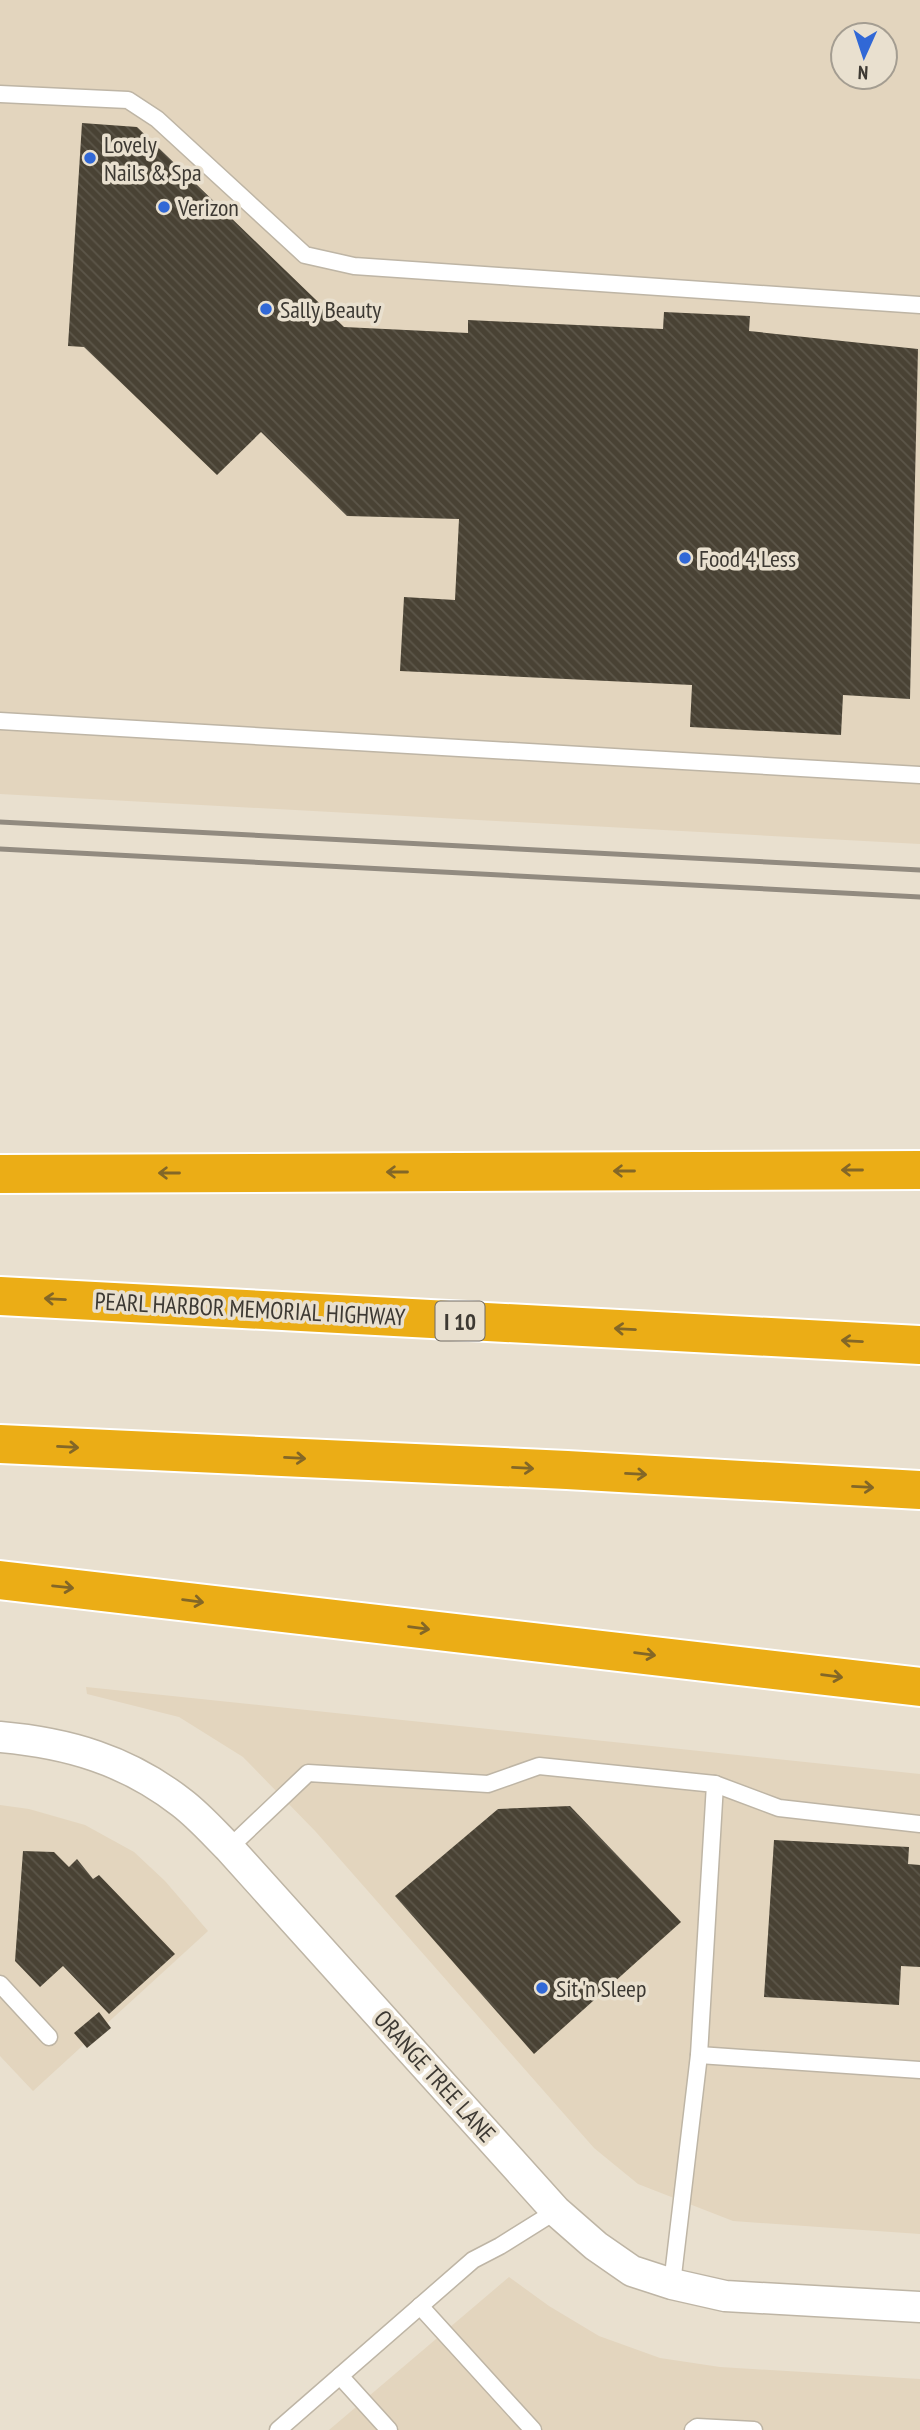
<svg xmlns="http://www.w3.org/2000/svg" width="920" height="2430" font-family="'PT Sans Narrow',sans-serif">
  <defs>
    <pattern id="building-back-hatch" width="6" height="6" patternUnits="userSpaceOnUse" patternTransform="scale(1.75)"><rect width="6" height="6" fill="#494234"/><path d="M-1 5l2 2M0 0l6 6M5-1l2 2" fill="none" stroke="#5c5649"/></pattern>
  </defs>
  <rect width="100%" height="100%" fill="#e9e0cf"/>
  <g fill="#e3d5be" fill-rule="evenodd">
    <path d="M0 0H920V844L0 794ZM843 35H885V77H843Z"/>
    <polygon points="86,1687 920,1774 920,2234 733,2221 638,2184 594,2148 316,1832 243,1757 179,1717 87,1694"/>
    <polygon points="0,1805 29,1809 85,1825 134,1852 165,1881 208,1931 33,2091 0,2056"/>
    <polygon points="509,2277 549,2306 599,2336 660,2358 720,2367 920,2379 920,2430 329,2430"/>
  </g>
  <g fill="url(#building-back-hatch)">
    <polygon points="82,123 137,127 344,327 468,333 468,320 663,329 664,312 750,316 749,331 918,349 910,699 843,695 841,735 690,727 692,685 400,671 404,597 455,600 459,519 347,516 261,432 217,475 84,347 68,346"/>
    <polygon points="570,1806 681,1922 534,2054 395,1896 498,1809"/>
    <polygon points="774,1840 909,1847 908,1864 920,1865 920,1967 901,1966 899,2005 764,1997"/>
    <polygon points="23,1851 54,1852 69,1867 77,1859 93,1879 99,1875 175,1954 109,2014 63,1966 40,1987 15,1961"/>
    <polygon points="99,2012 111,2028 87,2048 74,2033"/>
  </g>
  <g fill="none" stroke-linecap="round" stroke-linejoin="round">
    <defs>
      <g id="lane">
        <polyline points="0,94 128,100 157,119 305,255 354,266 920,305"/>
        <polyline points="0,721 920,775"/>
        <polyline points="715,1784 779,1808 920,1824"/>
        <polyline points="229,1848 308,1773 488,1784 539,1766 715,1784 699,2055 672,2284"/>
        <polyline points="0,1984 49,2037"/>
        <polyline points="699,2055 920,2070"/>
        <polyline points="420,2306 533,2430"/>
        <polyline points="340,2376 389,2430"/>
        <polyline points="278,2430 473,2260 500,2246 556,2211"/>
        <polyline points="693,2430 697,2427 754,2430"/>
      </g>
      <path id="street" d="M0 1737C68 1743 127 1760 182 1803 199 1816 214 1833 229 1848L556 2211 596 2246 632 2271 672 2284 725 2296 920 2307"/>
      <g id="highway">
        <polyline points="0,1174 920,1170"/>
        <polyline points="0,1296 920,1345"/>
        <polyline points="0,1444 567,1470 920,1490"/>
        <polyline points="0,1580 920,1687"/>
      </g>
    </defs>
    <use href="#lane" stroke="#beb5a5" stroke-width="19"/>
    <use href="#street" stroke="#beb5a5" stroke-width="33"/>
    <use href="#highway" stroke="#fff" stroke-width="42"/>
    <use href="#lane" stroke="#fff" stroke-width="16"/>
    <use href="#street" stroke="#fff" stroke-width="30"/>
    <use href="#highway" stroke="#ebad16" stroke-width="38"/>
    <g stroke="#928b80" stroke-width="5">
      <polyline points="0,822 920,870"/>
      <polyline points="0,849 920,897"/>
    </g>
  </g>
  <defs><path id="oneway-shaft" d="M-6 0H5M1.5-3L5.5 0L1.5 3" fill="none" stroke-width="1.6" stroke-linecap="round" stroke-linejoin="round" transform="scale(1.75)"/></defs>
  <g stroke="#836727">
    <use href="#oneway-shaft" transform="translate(852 1170) rotate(180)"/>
    <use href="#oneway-shaft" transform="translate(624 1171) rotate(180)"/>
    <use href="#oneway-shaft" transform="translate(397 1172) rotate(180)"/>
    <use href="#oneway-shaft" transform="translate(169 1173) rotate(180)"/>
    <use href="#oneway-shaft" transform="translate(55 1299) rotate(-177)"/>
    <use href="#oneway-shaft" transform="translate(625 1329) rotate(-177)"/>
    <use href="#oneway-shaft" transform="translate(852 1341) rotate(-177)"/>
    <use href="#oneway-shaft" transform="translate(68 1447) rotate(3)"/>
    <use href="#oneway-shaft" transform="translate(295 1458) rotate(3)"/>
    <use href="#oneway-shaft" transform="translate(523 1468) rotate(3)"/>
    <use href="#oneway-shaft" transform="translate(636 1474) rotate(3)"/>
    <use href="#oneway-shaft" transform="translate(863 1487) rotate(3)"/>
    <use href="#oneway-shaft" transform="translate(63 1587) rotate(6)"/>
    <use href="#oneway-shaft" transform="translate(193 1601) rotate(7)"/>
    <use href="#oneway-shaft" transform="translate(419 1628) rotate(7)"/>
    <use href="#oneway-shaft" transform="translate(645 1654) rotate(7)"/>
    <use href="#oneway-shaft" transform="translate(832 1676) rotate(7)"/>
  </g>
  <g fill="#3168d6" stroke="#e9e0cf" stroke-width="2.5">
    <circle cx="90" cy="158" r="7"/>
    <circle cx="164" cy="207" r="7"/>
    <circle cx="266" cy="309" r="7"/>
    <circle cx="685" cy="558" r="7"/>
    <circle cx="542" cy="1988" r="7"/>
  </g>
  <g text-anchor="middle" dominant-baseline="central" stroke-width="7" stroke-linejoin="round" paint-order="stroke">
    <rect fill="#e9e0cf" stroke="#716b62" stroke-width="2" x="435.5" y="1301.5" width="49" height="39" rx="5"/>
    <g font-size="23" font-weight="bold" fill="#3d3933">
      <text x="460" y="1321">I 10</text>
    </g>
    <g font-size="24" fill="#3d3933" stroke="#e9e0cf" text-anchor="start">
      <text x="104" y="144">Lovely<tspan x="104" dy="28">Nails &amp; Spa</tspan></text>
      <text x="178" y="207">Verizon</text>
      <text x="280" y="309">Sally Beauty</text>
      <text x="699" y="558">Food 4 Less</text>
      <text x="556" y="1988">Sit 'n Sleep</text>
    </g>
    <g font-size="24" fill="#3d3933" stroke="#e9e0cf">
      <text transform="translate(250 1309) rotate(3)">PEARL HARBOR MEMORIAL HIGHWAY</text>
      <text transform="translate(435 2076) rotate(48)">ORANGE TREE LANE</text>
    </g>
  </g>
  <g transform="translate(864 56) rotate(183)"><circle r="33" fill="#e9e0cf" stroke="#a49d91" stroke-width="2"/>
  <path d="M0-5L12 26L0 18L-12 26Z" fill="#3168d6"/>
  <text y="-10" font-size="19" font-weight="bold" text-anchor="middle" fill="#3d3933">N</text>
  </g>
</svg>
